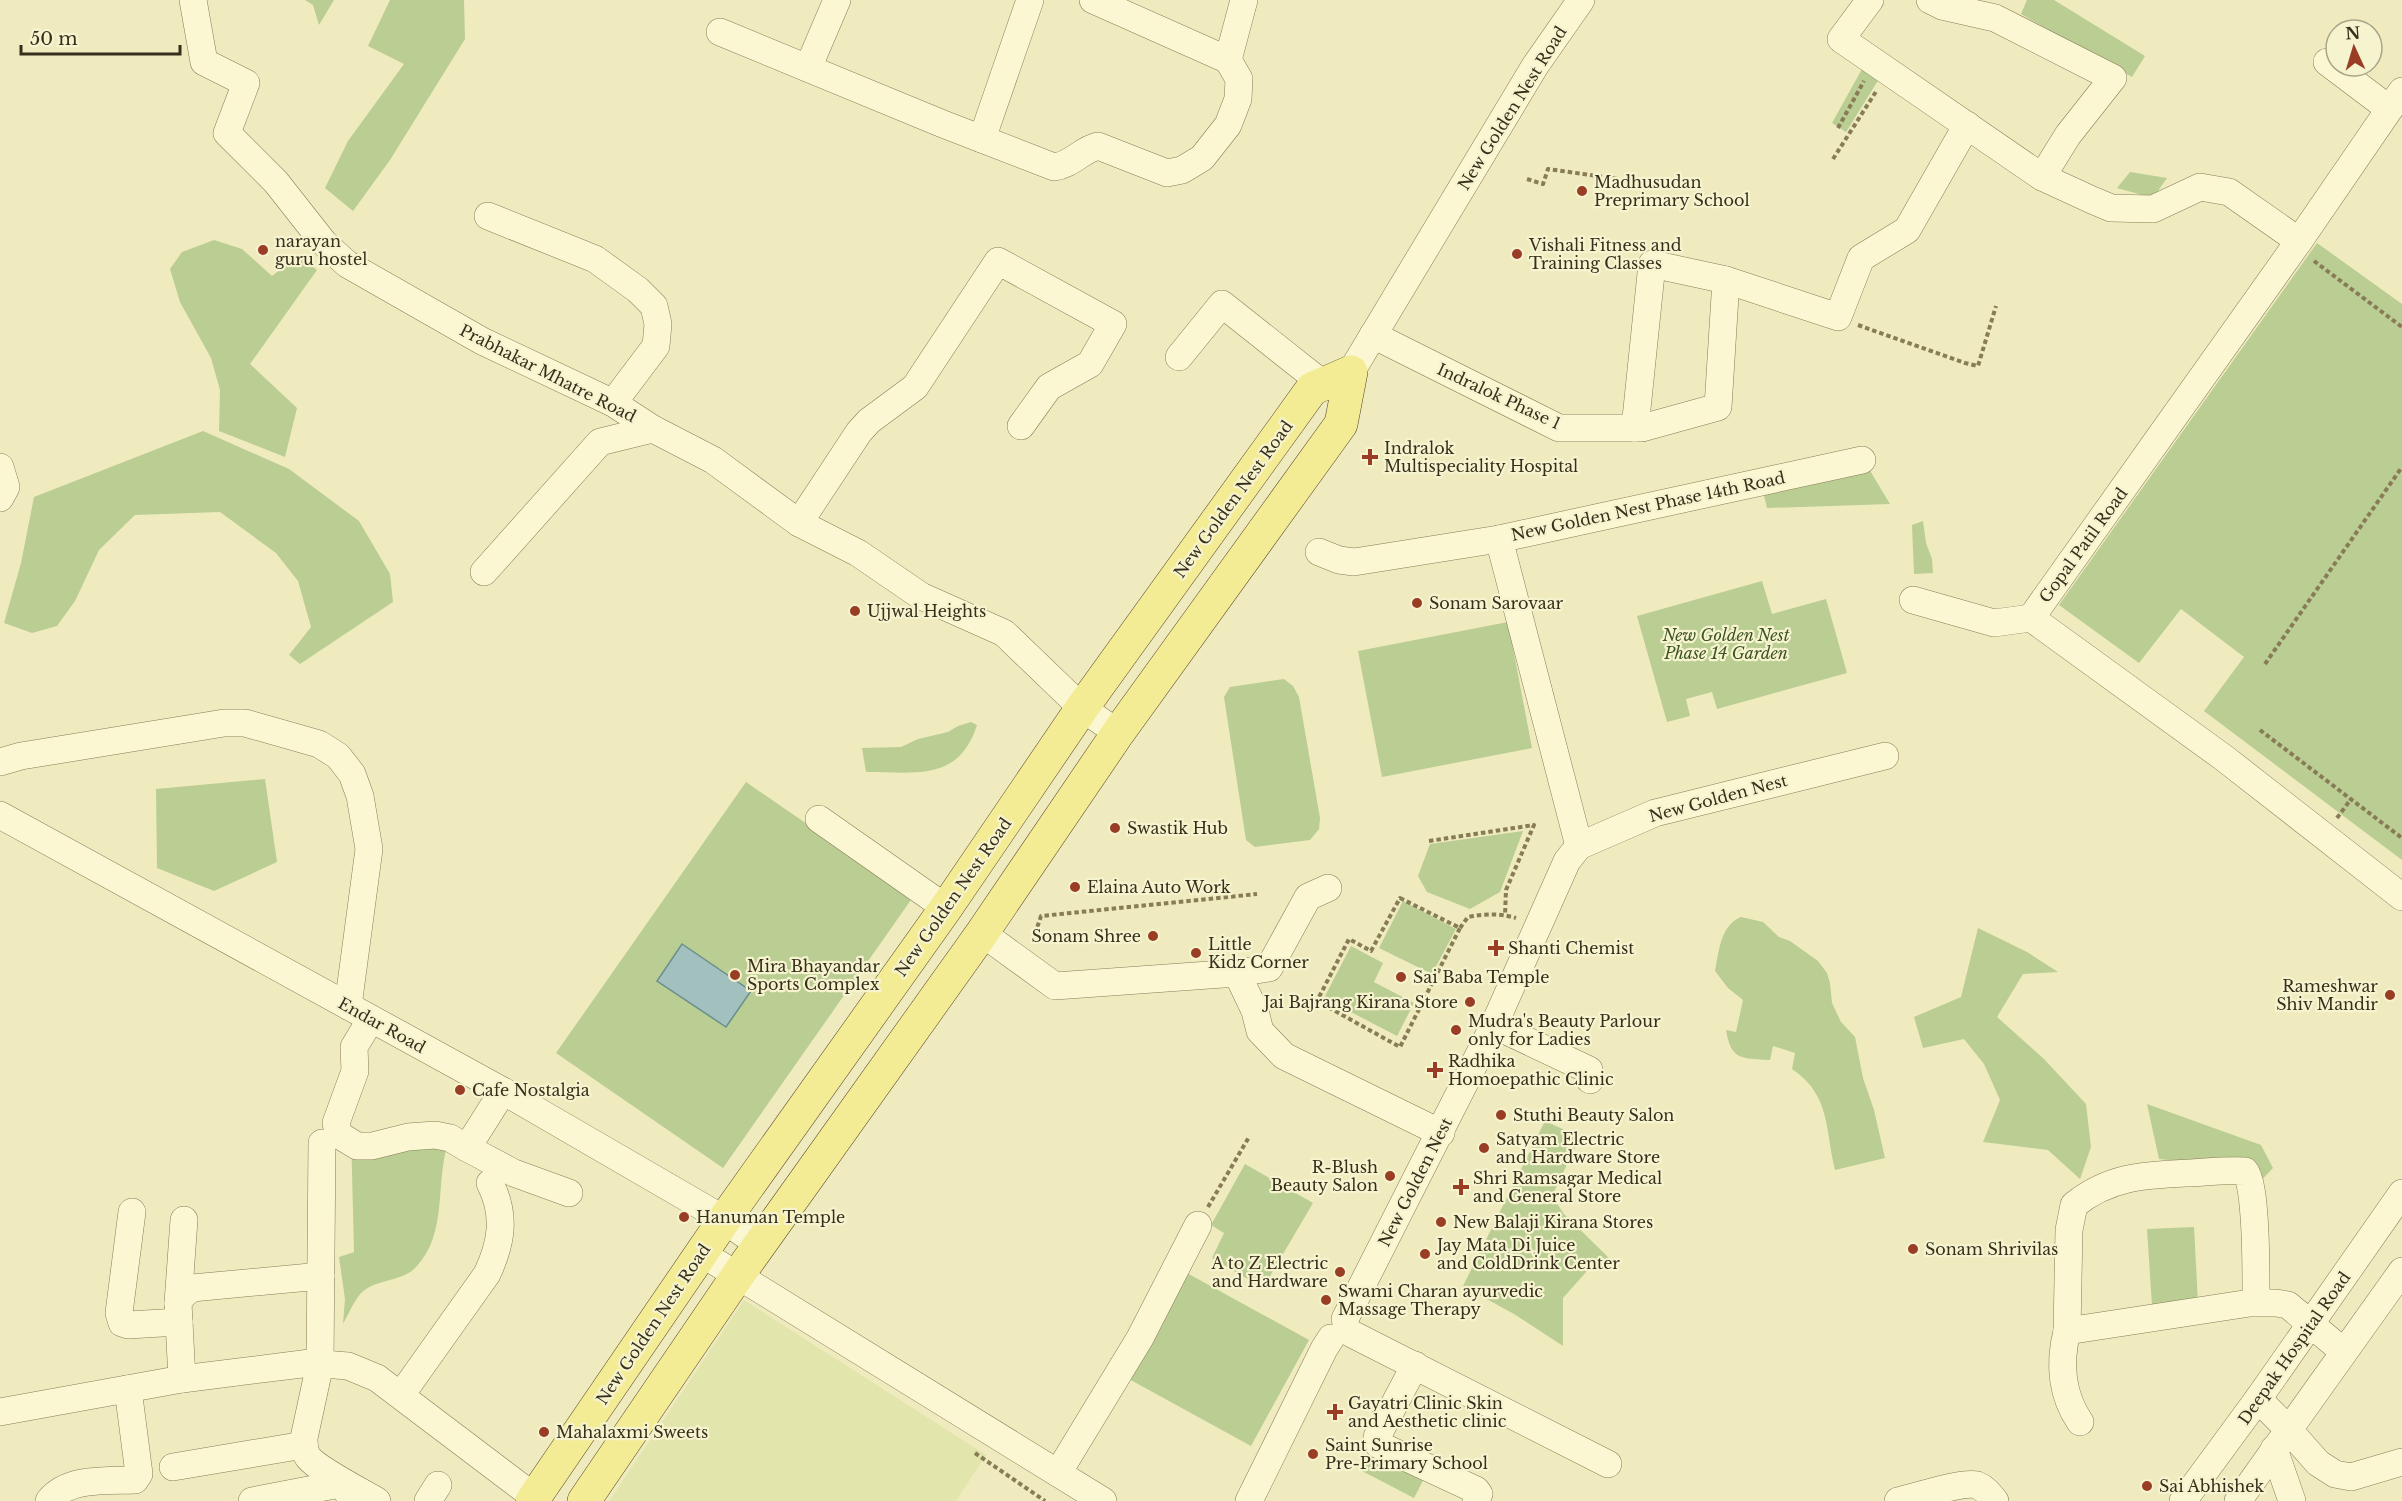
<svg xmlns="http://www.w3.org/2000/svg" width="2402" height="1501" font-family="'Libre Baskerville',serif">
  <rect width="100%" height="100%" fill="#efebbf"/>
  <polygon fill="#e2e5ac" points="744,1300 986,1455 956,1501 609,1501"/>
  <g fill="#bacd93">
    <polygon points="305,0 334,0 319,25 313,5"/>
    <polygon points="390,0 464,0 465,39 390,160 353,211 325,188 348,141 404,64 368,46"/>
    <polygon points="2027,0 2054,0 2145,56 2132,77 2021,14"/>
    <polygon points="1862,69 1879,79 1846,132 1832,123"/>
    <polygon points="2130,172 2167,178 2153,198 2117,188"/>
    <polygon points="214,240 242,249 272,276 298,256 317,270 250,364 297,408 285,457 219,431 220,390 211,358 180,302 170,269 182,252"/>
    <polygon points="2317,243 2402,304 2402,860 2204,711 2244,657 2181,609 2139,663 2059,605"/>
    <polygon points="203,431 289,469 359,521 390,574 393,602 300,664 289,655 311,627 298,581 276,553 220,512 135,515 99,550 75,601 57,626 32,633 4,623 21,563 34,497"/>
    <polygon points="1869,469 1890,504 1767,508 1763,491"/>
    <polygon points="1923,521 1926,543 1932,559 1933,573 1914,574 1912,525"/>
    <polygon points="1762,581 1772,614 1826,599 1847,673 1717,709 1712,692 1686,699 1690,716 1667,722 1637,616"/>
    <polygon points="1508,622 1532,748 1382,777 1358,651"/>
    <polygon points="1284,679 1293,686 1299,697 1320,818 1319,829 1310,840 1255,847 1246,840 1224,697 1230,687"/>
    <path d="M971 722 977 725C959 782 915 772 866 772L862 748 901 747 918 739 948 732 958 726Z"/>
    <polygon points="265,779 277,862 214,891 157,868 156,789"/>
    <polygon points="746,782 913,897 723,1168 556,1053"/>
    <polygon points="1523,831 1500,892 1470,909 1427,892 1418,876 1430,844"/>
    <polygon points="1403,901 1456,929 1432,974 1379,948"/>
    <path d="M1741 917 1763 922 1779 937 1790 941 1818 961 1827 973 1830 983 1832 1003 1841 1022 1855 1037 1863 1078 1874 1110 1885 1158 1835 1170C1825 1130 1831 1095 1792 1069L1795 1053 1773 1046 1770 1060C1742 1058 1731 1061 1726 1030L1736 1032 1743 1000 1728 988 1715 971C1719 951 1720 926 1741 917Z"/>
    <polygon points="1978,928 2027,952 2058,972 2023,974 1997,1017 2044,1059 2086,1104 2091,1147 2080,1179 2048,1150 1983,1142 2000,1100 1984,1064 1964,1039 1923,1048 1914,1017 1961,997"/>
    <polygon points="1351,946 1383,963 1374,982 1414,1003 1397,1036 1324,998"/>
    <polygon points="2147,1104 2261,1145 2273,1168 2254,1188 2179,1161 2159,1159"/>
    <polygon points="1545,1121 1580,1137 1552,1196 1564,1214 1609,1258 1587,1271 1563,1298 1563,1346 1514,1314 1463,1286"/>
    <path d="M351 1132 448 1143C435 1183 448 1234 416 1267 403 1281 381 1279 366 1289 356 1295 349 1314 343 1324L345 1299 339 1257 354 1252Z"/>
    <polygon points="1245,1164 1313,1203 1263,1288 1212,1258 1224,1233 1211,1225"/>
    <polygon points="2194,1227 2198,1303 2152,1305 2147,1229"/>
    <polygon points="1187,1273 1309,1340 1251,1446 1127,1378"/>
    <polygon points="1381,1434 1433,1461 1414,1498 1362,1471"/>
  </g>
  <polygon fill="#a2c1be" stroke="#698f8d" stroke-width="1.5" points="682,944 751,991 726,1027 657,981"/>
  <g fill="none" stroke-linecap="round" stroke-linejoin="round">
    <defs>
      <g id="minor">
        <polyline points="193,0 204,62 246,83 227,133 276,182 324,243 347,264 482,341 613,403 653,429 713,460 799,523 858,553 921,596 1004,633 1082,708 1118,733"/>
        <polyline points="1093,0 1228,60"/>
        <polyline points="1870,0 1841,39 2042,177 2092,200 2111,208 2153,209 2200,187 2229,192 2299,241"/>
        <polyline points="1930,0 1942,6 1995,18 2113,78 2068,135 2042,177"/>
        <path d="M720 32 943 124 1054 167C1072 165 1081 150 1098 146L1167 173 1182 170 1202 158 1228 125 1238 99 1239 79 1228 60 1244 0"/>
        <polyline points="2327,62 2388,108"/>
        <polyline points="808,68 837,0"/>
        <polyline points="2402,91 2299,241 2031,618 2224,758 2402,897"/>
        <polyline points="982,139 1030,0"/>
        <polyline points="488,216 595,259 638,290 654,306 658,324 656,346 613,403"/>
        <polyline points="1373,335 1559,428 1642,428 1718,407 1726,280"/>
        <polyline points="1179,357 1222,304 1323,384"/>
        <polyline points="1351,372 1535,66 1581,0"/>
        <polyline points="1635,428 1652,264 1726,280 1838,317 1861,258 1907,230 1967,125"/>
        <polyline points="0,467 6,487 0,498"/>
        <polyline points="799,523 859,432 869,421 915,387 998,261 1113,324 1090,364 1049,387 1021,426"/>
        <polyline points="1319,552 1339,560 1354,562 1499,539"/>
        <polyline points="484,572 600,442 653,429"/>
        <polyline points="1913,600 1994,623 2031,618"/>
        <polyline points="0,762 21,756 224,723 245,723 319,744 338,756 352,774 360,796 369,849 348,1006"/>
        <polyline points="0,815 503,1091 715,1214 760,1245"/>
        <polyline points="819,819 946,908"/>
        <polyline points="1579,846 1499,539 1862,460"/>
        <polyline points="982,933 1055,986 1237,973 1255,1011 1260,1031 1284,1056 1441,1133"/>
        <polyline points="1237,973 1269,968 1308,897 1328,888"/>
        <polyline points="371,1019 354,1047 355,1071 336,1123 339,1135 357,1146 372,1146 408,1137 435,1135 450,1138 467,1148 503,1091"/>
        <polyline points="1494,1025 1589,1070 1590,1080"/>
        <path d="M322 1143 320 1364 304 1438C304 1445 304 1451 308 1457 317 1469 362 1492 377 1501"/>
        <polyline points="467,1148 514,1173 569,1193"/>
        <polyline points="132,1212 119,1313 122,1323 128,1325 179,1322"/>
        <polyline points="701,1253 1103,1501"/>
        <polyline points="178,1303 184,1220"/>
        <path d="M2256 1303C2256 1280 2257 1184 2245 1171 2226 1170 2207 1172 2189 1173 2145 1175 2110 1176 2074 1205L2069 1230 2067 1331 2250 1303H2276L2288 1305 2344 1352"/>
        <polyline points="1345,1319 1494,1025 1567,861 1579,846 1655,813 1885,756"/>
        <path d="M2067 1331C2059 1363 2061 1394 2080 1422"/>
        <polyline points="1352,1334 1608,1464"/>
        <polyline points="1415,1365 1377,1437 1379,1445 1476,1490 1479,1494 1476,1501"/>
        <polyline points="182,1379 178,1303 183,1295 192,1288 321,1276"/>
        <path d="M401 1395 487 1274C502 1242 506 1215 490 1183"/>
        <polyline points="2258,1399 2288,1429 2318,1463 2335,1474 2351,1477 2402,1462"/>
        <polyline points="0,1412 182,1379 310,1363 348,1366 377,1378 521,1487 536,1495"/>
        <polyline points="2274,1449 2292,1501"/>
        <polyline points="173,1467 304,1445"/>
        <polyline points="1058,1473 1140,1338 1198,1225"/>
        <path d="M49 1501C68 1477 107 1481 135 1480L139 1474 128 1389"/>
        <polyline points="252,1501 345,1483 347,1492"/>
        <polyline points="428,1501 438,1485"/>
        <polyline points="1249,1501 1324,1349 1331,1338"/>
        <path d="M1898 1501C1915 1497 1963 1481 1977 1485 1985 1488 1990 1495 1995 1501"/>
        <polyline points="2183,1501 2258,1399 2402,1193"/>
        <polyline points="2238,1501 2402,1271"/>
      </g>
      <polyline id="major" points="532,1501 724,1220 946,908 1082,708 1312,389 1351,372 1341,424 1118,733 982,933 738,1275 584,1501"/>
    </defs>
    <use href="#minor" stroke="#887c57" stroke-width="28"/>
    <use href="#major" stroke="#55482b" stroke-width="34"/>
    <g stroke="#887c57" stroke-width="4" stroke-dasharray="4.5 3" stroke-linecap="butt">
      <polyline points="1838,128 1864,81"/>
      <polyline points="1833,159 1877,90"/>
      <polyline points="1527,179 1543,184 1548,169 1618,179"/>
      <polyline points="2314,261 2402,327"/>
      <polyline points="1858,325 1965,363 1978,366 1996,306"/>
      <polyline points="2265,664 2402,467"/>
      <polyline points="2260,730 2402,838"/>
      <polyline points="2337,818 2351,799"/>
      <polyline points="1429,841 1534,825 1506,890 1505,915"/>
      <polygon points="1400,898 1460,928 1400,1047 1317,1001 1349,939 1371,951"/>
      <path d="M1460 928 1468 917C1484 914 1499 913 1516 918"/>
      <polyline points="1035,934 1041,916 1257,894"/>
      <polyline points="1208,1207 1249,1137"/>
      <polyline points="975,1453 1045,1501"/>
    </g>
    <use href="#minor" stroke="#faf7d2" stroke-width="27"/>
    <use href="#major" stroke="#f4eb95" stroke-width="33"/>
  </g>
  <g fill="#993d25" stroke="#f6f3cf" stroke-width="2">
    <circle cx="1582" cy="191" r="6"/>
    <circle cx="263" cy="250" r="6"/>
    <circle cx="1517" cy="254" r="6"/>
    <path d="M1367 448h6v6h6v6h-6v6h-6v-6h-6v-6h6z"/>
    <circle cx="1417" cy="603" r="6"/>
    <circle cx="855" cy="611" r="6"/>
    <circle cx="1115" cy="828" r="6"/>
    <circle cx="1075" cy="887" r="6"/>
    <circle cx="1153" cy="936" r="6"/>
    <path d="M1493 939h6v6h6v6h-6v6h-6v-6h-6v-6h6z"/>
    <circle cx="1196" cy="953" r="6"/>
    <circle cx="735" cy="975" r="6"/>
    <circle cx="1401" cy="977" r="6"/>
    <circle cx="2390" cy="995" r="6"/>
    <circle cx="1470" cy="1002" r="6"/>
    <circle cx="1456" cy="1030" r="6"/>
    <path d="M1432 1061h6v6h6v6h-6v6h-6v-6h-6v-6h6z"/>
    <circle cx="460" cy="1090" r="6"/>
    <circle cx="1501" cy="1115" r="6"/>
    <circle cx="1484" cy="1148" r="6"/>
    <circle cx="1390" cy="1176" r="6"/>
    <path d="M1458 1178h6v6h6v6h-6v6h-6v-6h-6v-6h6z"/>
    <circle cx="684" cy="1217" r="6"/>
    <circle cx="1441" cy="1222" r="6"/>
    <circle cx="1913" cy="1249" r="6"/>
    <circle cx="1425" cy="1254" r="6"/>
    <circle cx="1340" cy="1272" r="6"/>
    <circle cx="1326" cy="1300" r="6"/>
    <path d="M1332 1403h6v6h6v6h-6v6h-6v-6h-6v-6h6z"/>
    <circle cx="544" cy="1432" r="6"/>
    <circle cx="1313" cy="1454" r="6"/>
    <circle cx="2147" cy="1486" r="6"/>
  </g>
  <g text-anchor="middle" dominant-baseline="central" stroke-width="4.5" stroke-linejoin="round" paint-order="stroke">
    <g font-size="16" fill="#372f1c" stroke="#f6f3cf">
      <text transform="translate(1512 108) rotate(-58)">New Golden Nest Road</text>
      <text transform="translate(548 373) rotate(27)">Prabhakar Mhatre Road</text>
      <text transform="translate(1499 396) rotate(25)">Indralok Phase 1</text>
      <text transform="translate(1233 499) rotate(-54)">New Golden Nest Road</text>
      <text transform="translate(1648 506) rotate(-12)">New Golden Nest Phase 14th Road</text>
      <text transform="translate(2083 545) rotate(-54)">Gopal Patil Road</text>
      <text transform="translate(1718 798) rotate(-15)">New Golden Nest</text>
      <text transform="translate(953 897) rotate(-55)">New Golden Nest Road</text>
      <text transform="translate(382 1025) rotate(29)">Endar Road</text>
      <text transform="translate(1415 1182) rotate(-63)">New Golden Nest</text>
      <text transform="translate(653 1324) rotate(-56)">New Golden Nest Road</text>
      <text transform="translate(2294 1348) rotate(-55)">Deepak Hospital Road</text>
    </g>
    <g font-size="16" fill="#372f1c" stroke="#f6f3cf" text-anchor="start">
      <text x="1594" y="182">Madhusudan<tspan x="1594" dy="18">Preprimary School</tspan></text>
      <text x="275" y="241">narayan<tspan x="275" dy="18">guru hostel</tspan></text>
      <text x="1529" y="245">Vishali Fitness and<tspan x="1529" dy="18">Training Classes</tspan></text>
      <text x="1384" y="448">Indralok<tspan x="1384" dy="18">Multispeciality Hospital</tspan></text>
      <text x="1429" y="603">Sonam Sarovaar</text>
      <text x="867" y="611">Ujjwal Heights</text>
      <text x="1127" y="828">Swastik Hub</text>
      <text x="1087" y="887">Elaina Auto Work</text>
      <text x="1141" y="936" text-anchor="end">Sonam Shree</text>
      <text x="1208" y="944">Little<tspan x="1208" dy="18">Kidz Corner</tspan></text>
      <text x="1508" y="948">Shanti Chemist</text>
      <text x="747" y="966">Mira Bhayandar<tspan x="747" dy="18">Sports Complex</tspan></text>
      <text x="1413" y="977">Sai Baba Temple</text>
      <text x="2378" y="986" text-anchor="end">Rameshwar<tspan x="2378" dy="18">Shiv Mandir</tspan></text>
      <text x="1458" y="1002" text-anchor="end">Jai Bajrang Kirana Store</text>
      <text x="1468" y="1021">Mudra's Beauty Parlour<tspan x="1468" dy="18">only for Ladies</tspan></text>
      <text x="1448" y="1061">Radhika<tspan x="1448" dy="18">Homoepathic Clinic</tspan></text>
      <text x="472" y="1090">Cafe Nostalgia</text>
      <text x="1513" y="1115">Stuthi Beauty Salon</text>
      <text x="1496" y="1139">Satyam Electric<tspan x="1496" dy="18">and Hardware Store</tspan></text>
      <text x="1378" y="1167" text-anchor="end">R-Blush<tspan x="1378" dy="18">Beauty Salon</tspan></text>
      <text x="1473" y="1178">Shri Ramsagar Medical<tspan x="1473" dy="18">and General Store</tspan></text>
      <text x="696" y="1217">Hanuman Temple</text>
      <text x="1453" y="1222">New Balaji Kirana Stores</text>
      <text x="1437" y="1245">Jay Mata Di Juice<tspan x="1437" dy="18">and ColdDrink Center</tspan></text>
      <text x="1925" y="1249">Sonam Shrivilas</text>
      <text x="1328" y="1263" text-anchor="end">A to Z Electric<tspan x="1328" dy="18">and Hardware</tspan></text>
      <text x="1338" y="1291">Swami Charan ayurvedic<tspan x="1338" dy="18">Massage Therapy</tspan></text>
      <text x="1348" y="1403">Gayatri Clinic Skin<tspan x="1348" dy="18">and Aesthetic clinic</tspan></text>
      <text x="556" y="1432">Mahalaxmi Sweets</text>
      <text x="1325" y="1445">Saint Sunrise<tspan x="1325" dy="18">Pre-Primary School</tspan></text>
      <text x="2159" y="1486">Sai Abhishek</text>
    </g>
    <g font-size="16" font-style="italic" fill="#3d5422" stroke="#f6f3cf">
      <text x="1726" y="635">New Golden Nest<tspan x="1726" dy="18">Phase 14 Garden</tspan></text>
    </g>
  </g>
  <g transform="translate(2354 48) rotate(356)"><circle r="28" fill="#f6f3cf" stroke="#aaa587" stroke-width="1.5"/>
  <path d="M0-4.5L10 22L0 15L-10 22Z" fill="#993d25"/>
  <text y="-9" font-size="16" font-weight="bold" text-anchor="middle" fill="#372f1c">N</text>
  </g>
  <path d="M21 45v9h159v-9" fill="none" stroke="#372f1c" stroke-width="3"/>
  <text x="30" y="45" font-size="18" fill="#372f1c" stroke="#f6f3cf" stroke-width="4.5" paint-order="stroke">50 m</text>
</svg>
